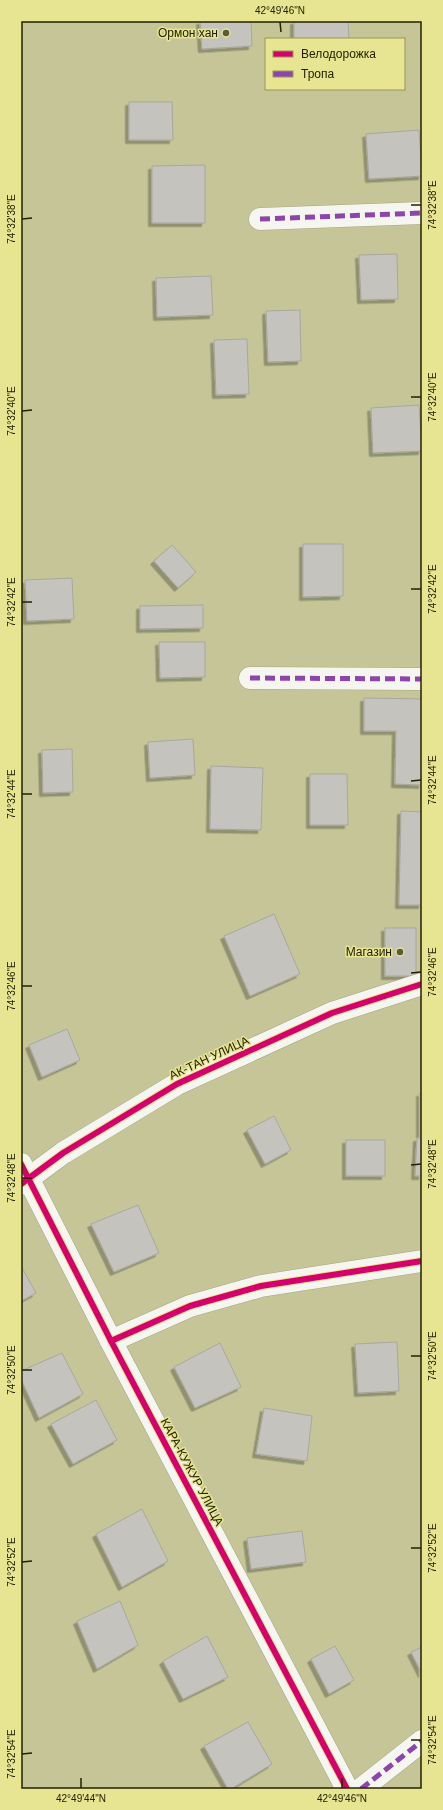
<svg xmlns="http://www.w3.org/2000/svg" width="443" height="1810" font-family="Arial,sans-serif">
  <defs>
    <filter id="shadow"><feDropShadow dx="-3.5" dy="3.5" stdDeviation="0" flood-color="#0004"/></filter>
  </defs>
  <rect width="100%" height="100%" fill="#c6c598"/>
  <g fill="#c4c3bd" stroke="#a8a7a0" filter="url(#shadow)">
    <polygon points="200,21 251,21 252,46 202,49"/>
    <polygon points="294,21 348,21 349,39 294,39"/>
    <polygon points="129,102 172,102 173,140 129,140"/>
    <polygon points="419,130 422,176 369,179 366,134"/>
    <polygon points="205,165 205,223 152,223 152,166"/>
    <polygon points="397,254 398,299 361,300 359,255"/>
    <polygon points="211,276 213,315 157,317 156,278"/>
    <polygon points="300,310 301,361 268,362 266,311"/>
    <polygon points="247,339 249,394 216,395 214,340"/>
    <polygon points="419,405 422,451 373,453 371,408"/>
    <polygon points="303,544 343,544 343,596 303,597"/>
    <polygon points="172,545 196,572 178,588 154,561"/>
    <polygon points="72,578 74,619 27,621 25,580"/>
    <polygon points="203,605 203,628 140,629 140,606"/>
    <polygon points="159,642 205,642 205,677 160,678"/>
    <polygon points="364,698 422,699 422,785 395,784 396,731 364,731"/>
    <polygon points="193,739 195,775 150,778 148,742"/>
    <polygon points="72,749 73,792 43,793 42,750"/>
    <polygon points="211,766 263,768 261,830 210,829"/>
    <polygon points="310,774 347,774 348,825 310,825"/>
    <polygon points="401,811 422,812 422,905 399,905"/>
    <polygon points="274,914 300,974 250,996 224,936"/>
    <rect x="385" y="928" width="31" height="48"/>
    <polygon points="67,1029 80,1060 42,1077 29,1045"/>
    <rect x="420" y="1093" width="2" height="41"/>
    <polygon points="274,1116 291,1150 265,1164 247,1130"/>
    <polygon points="417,1138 422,1138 422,1176 415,1176"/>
    <rect x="346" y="1140" width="39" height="36"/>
    <polygon points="138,1205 159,1253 114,1272 91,1224"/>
    <polygon points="21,1266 36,1293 21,1301"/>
    <polygon points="397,1342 399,1391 358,1393 355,1344"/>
    <polygon points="220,1343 241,1387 195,1408 174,1367"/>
    <polygon points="62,1353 83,1394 39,1418 21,1379 21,1371"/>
    <polygon points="96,1400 117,1440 73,1464 51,1424"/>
    <polygon points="264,1408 312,1416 307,1461 256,1454"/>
    <polygon points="142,1509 168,1561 122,1587 96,1534"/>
    <polygon points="302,1531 306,1562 251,1569 247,1538"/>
    <polygon points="120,1601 138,1645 97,1669 77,1621"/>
    <polygon points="207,1636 228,1677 183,1699 163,1661"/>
    <polygon points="335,1646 354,1680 329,1694 311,1659"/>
    <polygon points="422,1647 422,1674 411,1652"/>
    <polygon points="248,1722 272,1764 231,1789 228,1789 204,1746"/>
  </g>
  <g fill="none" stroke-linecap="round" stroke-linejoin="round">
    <defs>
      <g id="street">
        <polyline points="260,219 422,213"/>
        <polyline points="250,678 422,679"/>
        <polyline points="21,1164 111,1341 347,1789"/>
        <polyline points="21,1184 63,1153 177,1084 332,1013 422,984"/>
        <polyline points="111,1341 190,1306 261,1286 422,1261"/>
        <polyline points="361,1789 422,1741"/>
      </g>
    </defs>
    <use href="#street" stroke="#a6a581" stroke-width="23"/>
    <use href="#street" stroke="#f6f6f0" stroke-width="22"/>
    <g stroke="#8e44ad" stroke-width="5" stroke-dasharray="10 5" stroke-linecap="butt">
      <polyline points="260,219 422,213"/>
      <polyline points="250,678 422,679"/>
      <polyline points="361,1789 422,1741"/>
    </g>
    <defs>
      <g id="cycleway">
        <polyline points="21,1164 111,1341 347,1789"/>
        <polyline points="21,1184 63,1153 177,1084 332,1013 422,984"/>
        <polyline points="111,1341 190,1306 261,1286 422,1261"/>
      </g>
    </defs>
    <use href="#cycleway" stroke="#e7e591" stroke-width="8"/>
    <use href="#cycleway" stroke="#d6006c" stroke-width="6"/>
  </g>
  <path fill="none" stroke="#232200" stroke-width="1.5" d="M280 22 281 32M411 205H421M22 219 32 218M411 397H421M22 411 32 410M411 589H421M22 602H32M411 781 421 780M22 794H32M411 973 421 972M22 986H32M411 1165 421 1164M22 1178H32M411 1356H421M22 1370H32M411 1548H421M22 1562 32 1561M411 1740H421M22 1754 32 1753M81 1778V1788M342 1778V1788"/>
  <g fill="#5c5b35" stroke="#e7e591" stroke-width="1.5">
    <circle cx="226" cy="33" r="4"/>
    <circle cx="400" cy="952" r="4"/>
  </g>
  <g text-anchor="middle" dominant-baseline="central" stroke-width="3" stroke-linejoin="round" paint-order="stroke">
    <g font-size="12" fill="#232200" stroke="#e7e591" text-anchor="end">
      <text x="218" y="33">Ормон хан</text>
      <text x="392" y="952">Магазин</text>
    </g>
    <g font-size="12" fill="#232200" stroke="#e7e591">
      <text transform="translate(209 1058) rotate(-25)">АК-ТАН УЛИЦА</text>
      <text transform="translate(192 1472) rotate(62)">КАРА-КУЖУР УЛИЦА</text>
    </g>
  </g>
  <rect width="443" height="1810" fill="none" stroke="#e7e591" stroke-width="44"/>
  <rect x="265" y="38" width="140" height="52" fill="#e7e591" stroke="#999757"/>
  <rect x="273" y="51" width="20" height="6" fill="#d6006c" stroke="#999757"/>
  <text x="301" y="58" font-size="12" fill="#232200">Велодорожка</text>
  <rect x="273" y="71" width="20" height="6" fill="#8e44ad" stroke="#999757"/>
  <text x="301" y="78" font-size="12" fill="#232200">Тропа</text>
  <rect x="22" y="22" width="399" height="1766" fill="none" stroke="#232200" stroke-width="1.5"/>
  <g font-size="10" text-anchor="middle" fill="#232200">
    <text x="280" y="14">42°49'46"N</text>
    <text transform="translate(432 205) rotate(-90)" y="4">74°32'38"E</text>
    <text transform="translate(11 219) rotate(-90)" y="4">74°32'38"E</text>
    <text transform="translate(432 397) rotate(-90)" y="4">74°32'40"E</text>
    <text transform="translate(11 411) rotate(-90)" y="4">74°32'40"E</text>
    <text transform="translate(432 589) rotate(-90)" y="4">74°32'42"E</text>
    <text transform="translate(11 602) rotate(-90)" y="4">74°32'42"E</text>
    <text transform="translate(432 780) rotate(-90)" y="4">74°32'44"E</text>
    <text transform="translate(11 794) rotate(-90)" y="4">74°32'44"E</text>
    <text transform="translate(432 972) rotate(-90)" y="4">74°32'46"E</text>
    <text transform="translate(11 986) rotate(-90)" y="4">74°32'46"E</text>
    <text transform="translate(432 1164) rotate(-90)" y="4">74°32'48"E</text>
    <text transform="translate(11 1178) rotate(-90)" y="4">74°32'48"E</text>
    <text transform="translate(432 1356) rotate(-90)" y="4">74°32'50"E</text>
    <text transform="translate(11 1370) rotate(-90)" y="4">74°32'50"E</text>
    <text transform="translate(432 1548) rotate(-90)" y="4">74°32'52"E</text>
    <text transform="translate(11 1562) rotate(-90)" y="4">74°32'52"E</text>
    <text transform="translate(432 1740) rotate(-90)" y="4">74°32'54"E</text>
    <text transform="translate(11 1754) rotate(-90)" y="4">74°32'54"E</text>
    <text x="81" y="1802">42°49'44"N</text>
    <text x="342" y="1802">42°49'46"N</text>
  </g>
</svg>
